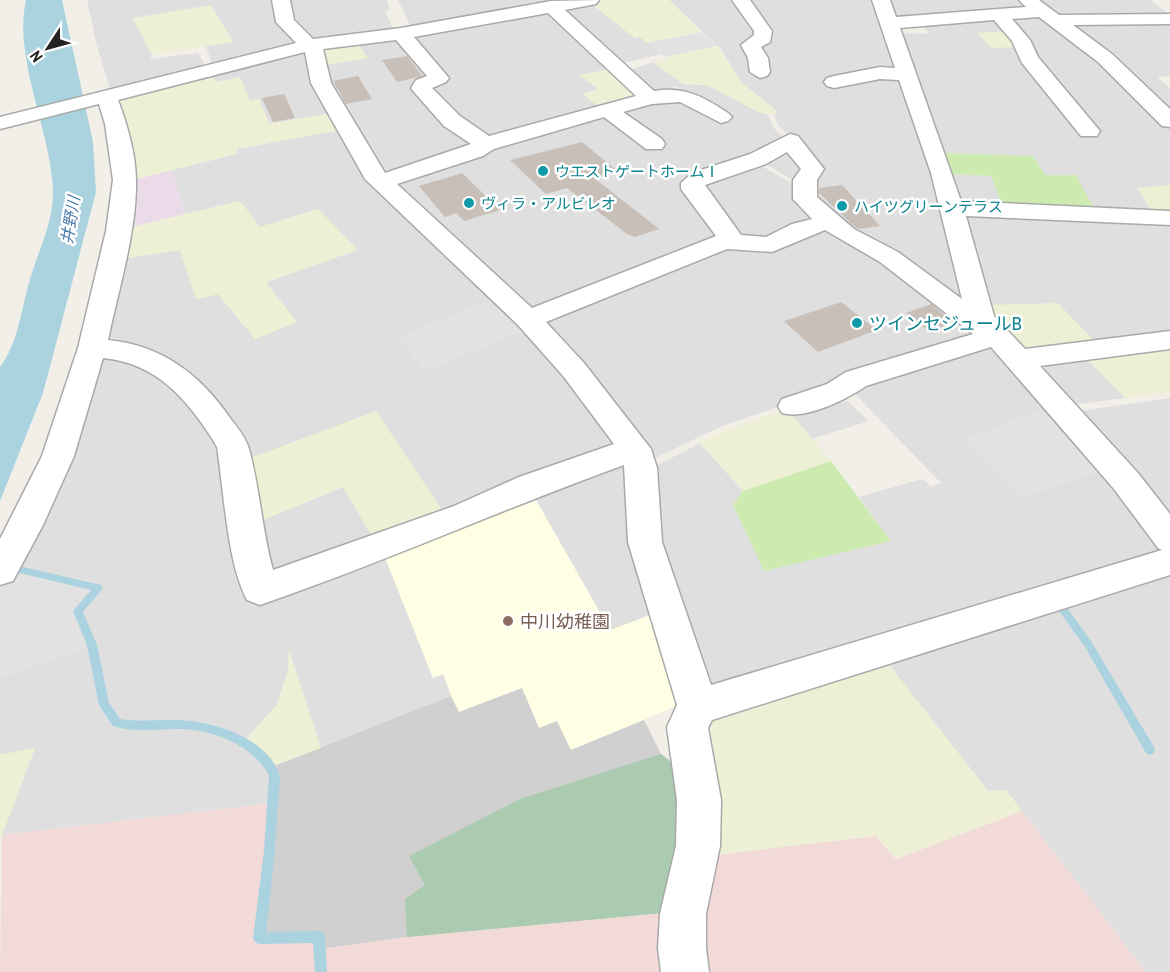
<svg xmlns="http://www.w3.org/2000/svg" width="1170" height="972" font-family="'Archivo Narrow','Noto Sans JP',sans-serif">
  <rect width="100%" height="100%" fill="#f2efe9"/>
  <g fill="#e0dfdf">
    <polygon points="87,0 277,0 302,45 213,67 206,46 233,42 133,18 152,55 150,59 198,53 206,67 113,91 110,89 97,46"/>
    <polygon points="285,0 387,0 390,10 385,12 395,32 317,42 292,26"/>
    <polygon points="398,0 574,0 412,30"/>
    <polygon points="669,0 876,0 916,112 967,303 822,213 793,139 778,125 774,115 777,111 742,83 720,48"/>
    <polygon points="886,0 1023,0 1036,9 898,21"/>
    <polygon points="1033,0 1150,0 1170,15 1059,18"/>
    <polygon points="590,3 635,38 640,37 662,54 619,64 561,7"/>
    <polygon points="548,9 641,96 484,138 427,88 439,80 409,38"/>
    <polygon points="1038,14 1074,36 1170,126 1170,185 1138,189 1153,214 1096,212 1045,175 1033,156 944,153 900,33 930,34 919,23 997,18 1011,31 978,33 1020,47 1006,18"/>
    <polygon points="1068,21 1170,23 1170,76 1157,77 1170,88 1170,116"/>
    <polygon points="400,39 432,76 414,86 476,145 387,174 380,174 338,106 317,47"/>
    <polygon points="306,49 333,113 269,124 259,99 250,101 215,82 211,73"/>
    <polygon points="653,62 683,84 707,85 768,115 773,127 785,139 763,152 695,176 721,236 536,308 526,308 397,187 400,181 492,151 489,148 598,116 618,115 621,109 674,97 726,117 676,86 657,92 647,90 627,71"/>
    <polygon points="340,130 527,330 620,442 446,516 245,460 156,356 117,339 105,337 120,259 180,250 196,299 218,294 255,338 297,322 265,283 357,249 318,209 260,227 240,201 185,214 172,170 237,154 236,149"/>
    <polygon points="789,143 809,168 798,183 762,162"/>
    <polygon points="756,163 801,188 823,221 771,242 746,243 696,183"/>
    <polygon points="951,174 991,176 1004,209 960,206"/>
    <polygon points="964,212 1170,221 1170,332 1094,341 987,305"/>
    <polygon points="817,226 868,247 982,336 722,426 653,459 542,325 545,320 735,243 745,246"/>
    <polygon points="990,344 1048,407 966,440 1101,471 1163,551 709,693 652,539 654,467 700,443 743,491 733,505 890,540 859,497 922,479 932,487 941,483 850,389"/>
    <polygon points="116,357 160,372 229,451 255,600 382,550 433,678 443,674 451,696 321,748 289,652 288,670 277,705 243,742 257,750 271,767 274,774 273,803 2,835 35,748 0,755 0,678 92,645 78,611 97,589 10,568 92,378 103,361"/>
    <polygon points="1085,357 1125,398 1072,405 1044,372 1046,363"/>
    <polygon points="830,397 847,401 869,421 812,439 787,409"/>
    <polygon points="1170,398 1170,518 1080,411"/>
    <polygon points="628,462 661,611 610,631 532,493"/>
    <polygon points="343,487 375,541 275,580 253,524"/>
    <polygon points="1170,573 1170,972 1146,972 1006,790 988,791 883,657"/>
  </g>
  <g fill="#f2dad9">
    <polygon points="273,803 270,851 259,938 319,937 320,949 407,937 673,912 673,972 0,972 2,835"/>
    <polygon points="1022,811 1146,972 701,972 696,931 714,855 876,836 896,859"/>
  </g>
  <polygon fill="#ebdbe8" points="172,170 185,214 124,229 130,181"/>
  <polygon fill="#ffffe5" points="532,493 610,630 661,611 688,697 665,711 571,750 540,728 458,712 443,674 433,678 382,550"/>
  <polygon fill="#d0d0d0" points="522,688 539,728 557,721 571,750 644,720 661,754 677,765 673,912 407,937 320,949 319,937 259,938 270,851 274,774 271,767 451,696 459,712"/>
  <g fill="#eef0d5">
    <polygon points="607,0 669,0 702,32 647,43 640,37 635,38 590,3"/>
    <polygon points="211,5 233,42 152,55 133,18"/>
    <polygon points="1011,31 1020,47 992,48 977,33"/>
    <polygon points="356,42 368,58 321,66 317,47"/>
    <polygon points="717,46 742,83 777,112 774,115 758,112 707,85 683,84 653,62 667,59 665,57"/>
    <polygon points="613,68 641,96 601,108 582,94 598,89 579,75"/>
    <polygon points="211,73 215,82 240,77 250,100 259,99 269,124 333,113 340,130 237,149 237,153 130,181 117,107 122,95"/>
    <polygon points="1170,185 1170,215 1153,214 1137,188"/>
    <polygon points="240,201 260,227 318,209 358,250 266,282 297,322 255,339 218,294 196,299 180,250 120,259 124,229"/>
    <polygon points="1058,303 1094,341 1031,349 1018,345 997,324 987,305"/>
    <polygon points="1170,347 1170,392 1125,398 1085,357"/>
    <polygon points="787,409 831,461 743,491 700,443 726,430"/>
    <polygon points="376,411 446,516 375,541 343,487 253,524 245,460"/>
    <polygon points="289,650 321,748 271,767 257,750 243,742 277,705 288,671"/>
    <polygon points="883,657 988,791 1006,790 1022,811 896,859 876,836 714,855 700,736 709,712"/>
    <polygon points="35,748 2,835 0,840 0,755"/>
  </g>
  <g fill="#cdebb0">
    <polygon points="944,153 1033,156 1045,175 1076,175 1096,212 1004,209 991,176 951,174"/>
    <polygon points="831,461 891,541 764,571 733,505 743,491"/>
  </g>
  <polygon fill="#aacbaf" points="661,754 687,776 673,912 407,937 405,899 425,885 409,856 520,799"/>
  <g fill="#e2e2e2">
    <polygon points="702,32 717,46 665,57 647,43"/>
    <polygon points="495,298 527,330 425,371 396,337"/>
    <polygon points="1048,407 1101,471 1024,498 966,440"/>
    <polygon points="10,568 98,588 78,611 92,645 0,678 0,585"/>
  </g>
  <path fill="#aad3df" d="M26 0H62L93 142 96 192 43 393 0 501V367C17 345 21 313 28 286 37 252 54 225 53 189 50 129 13 57 26 0Z"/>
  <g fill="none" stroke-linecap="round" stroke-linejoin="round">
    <g fill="#aad3df" fill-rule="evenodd">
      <path d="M10 564 101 585 103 588 101 591 83 612 97 645 109 703 120 719C146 723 172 717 198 722 227 727 266 742 278 771 282 780 278 794 278 803 276 846 271 889 266 932L319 931 323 933 325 937 327 972H315L313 943 259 944 255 942 253 938 264 851 269 775C251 744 212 729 178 729 157 729 134 733 113 726L99 705 87 645 73 611 91 590 7 570 6 568 7 566Z"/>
      <polygon points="1059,600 1062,601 1091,641 1154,747 1155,750 1154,753 1150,755 1146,753 1085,647 1056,607 1054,604 1056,601"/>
    </g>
  </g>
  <g fill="#c7bfb8">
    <polygon points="407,56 422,76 397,82 382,60"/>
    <polygon points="358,76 372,99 346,104 333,81"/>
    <polygon points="284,94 295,118 273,122 262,98"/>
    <polygon points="582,142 615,169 611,170 614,172 594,178 659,229 635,237 627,234 567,188 546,194 510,160"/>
    <polygon points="462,173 500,210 464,221 456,213 445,217 419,186"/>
    <polygon points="842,185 880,226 859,229 855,227 819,193 819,188"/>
    <polygon points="841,302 877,330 818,352 784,321"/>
    <polygon points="931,304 957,325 932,334 906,313"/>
  </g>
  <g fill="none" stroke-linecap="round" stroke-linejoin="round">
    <defs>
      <g id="street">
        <path d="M272 0H290L294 20 313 39 401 28 551 1 599 0 596 4 565 10 654 91C684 86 704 97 728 113L732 117 728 121 721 123 680 102 652 104 623 112 662 139 665 144 662 149H646L604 117 494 149 483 156 397 184 532 308 716 236 681 189V183L692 173 750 154 790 134 798 136 824 169 817 180V197L854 229 898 252 962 299 931 173 899 80 880 79 834 88 827 86 824 82 827 78 834 76 880 67 895 68 872 0H890L896 17 1026 7 1019 0H1039L1059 15 1170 14V24L1073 25 1112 54 1170 109V127L1162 126 1098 62 1039 17 1012 19 1030 40 1038 57 1100 131 1097 136H1081L1022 63 1012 41 994 20 900 28 961 201 1170 211V225L966 216 994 316 1025 349 1170 331V349L1040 366 1138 473 1170 514V575L712 720 708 728 721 800 720 846 706 914V948L709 972H661L658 948 660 914 676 846 677 800 667 727 677 705 628 542 624 465C502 509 383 563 260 605L247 600C227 562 224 491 217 447L213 440C186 398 156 363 103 358L74 456 43 525 13 581 0 585V539L42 456 78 348 106 231 113 180 105 124 99 104 0 129V117L296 43 276 22ZM548 13 636 96 489 136 460 116 432 88 446 82 449 78 414 37ZM396 40 427 76 416 80 411 88 414 92 444 126 471 144 385 173 331 83 323 49ZM305 52 311 83 365 179 518 325 564 377 614 444 519 477 454 506 273 570C262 531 260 489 249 449 246 438 237 427 230 418 200 374 161 345 108 340 118 291 137 231 136 181 136 154 127 124 118 100ZM787 152 801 169 793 180V199L812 219 792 224 766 237 741 235 705 185 766 164ZM825 230 880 262 973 334 846 372 827 384 782 399 778 406 782 413C806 420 847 399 866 386L991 347 1114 489 1158 548 1162 550 711 685 662 542 657 468 651 449 584 363 546 322 727 249 772 252Z"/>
        <polygon points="732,0 750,0 772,31 770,42 761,47 768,58 770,72 767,76 760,78 750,72 748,58 741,45 754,35 754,31"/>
      </g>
    </defs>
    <use href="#street" stroke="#a9a9a9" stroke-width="3"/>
    <use href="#street" fill="#fff" fill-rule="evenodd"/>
  </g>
  <g fill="#0f9aa8" stroke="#fff" stroke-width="2">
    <circle cx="543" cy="171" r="6"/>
    <circle cx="469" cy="203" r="6"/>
    <circle cx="842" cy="206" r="6"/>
    <circle cx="857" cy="323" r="6"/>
  </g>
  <circle fill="#8d6e63" stroke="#fff" stroke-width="2" cx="508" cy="621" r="6"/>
  <g text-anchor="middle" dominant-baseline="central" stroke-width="5" stroke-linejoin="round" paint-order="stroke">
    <g font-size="15" fill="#0d838f" stroke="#fff" text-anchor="start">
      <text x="555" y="171">ウエストゲートホームⅠ</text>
      <text x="481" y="203">ヴィラ・アルビレオ</text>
      <text x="854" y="206">ハイツグリーンテラス</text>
    </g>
    <g font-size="16" font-style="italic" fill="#4a7aab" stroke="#fff">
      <text transform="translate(70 220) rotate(-81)">井野川</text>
    </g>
    <g font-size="18" fill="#0d838f" stroke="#fff" text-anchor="start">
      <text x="869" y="323">ツインセジュールB</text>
    </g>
    <g font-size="18" fill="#785e54" stroke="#fff" text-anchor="start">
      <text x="520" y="621">中川幼稚園</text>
    </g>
  </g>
  <g transform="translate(48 48) rotate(234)" stroke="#ffffff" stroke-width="4.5" paint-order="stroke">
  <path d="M0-4.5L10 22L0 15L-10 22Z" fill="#222222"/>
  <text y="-9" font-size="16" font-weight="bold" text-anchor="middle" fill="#222222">N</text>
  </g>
</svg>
